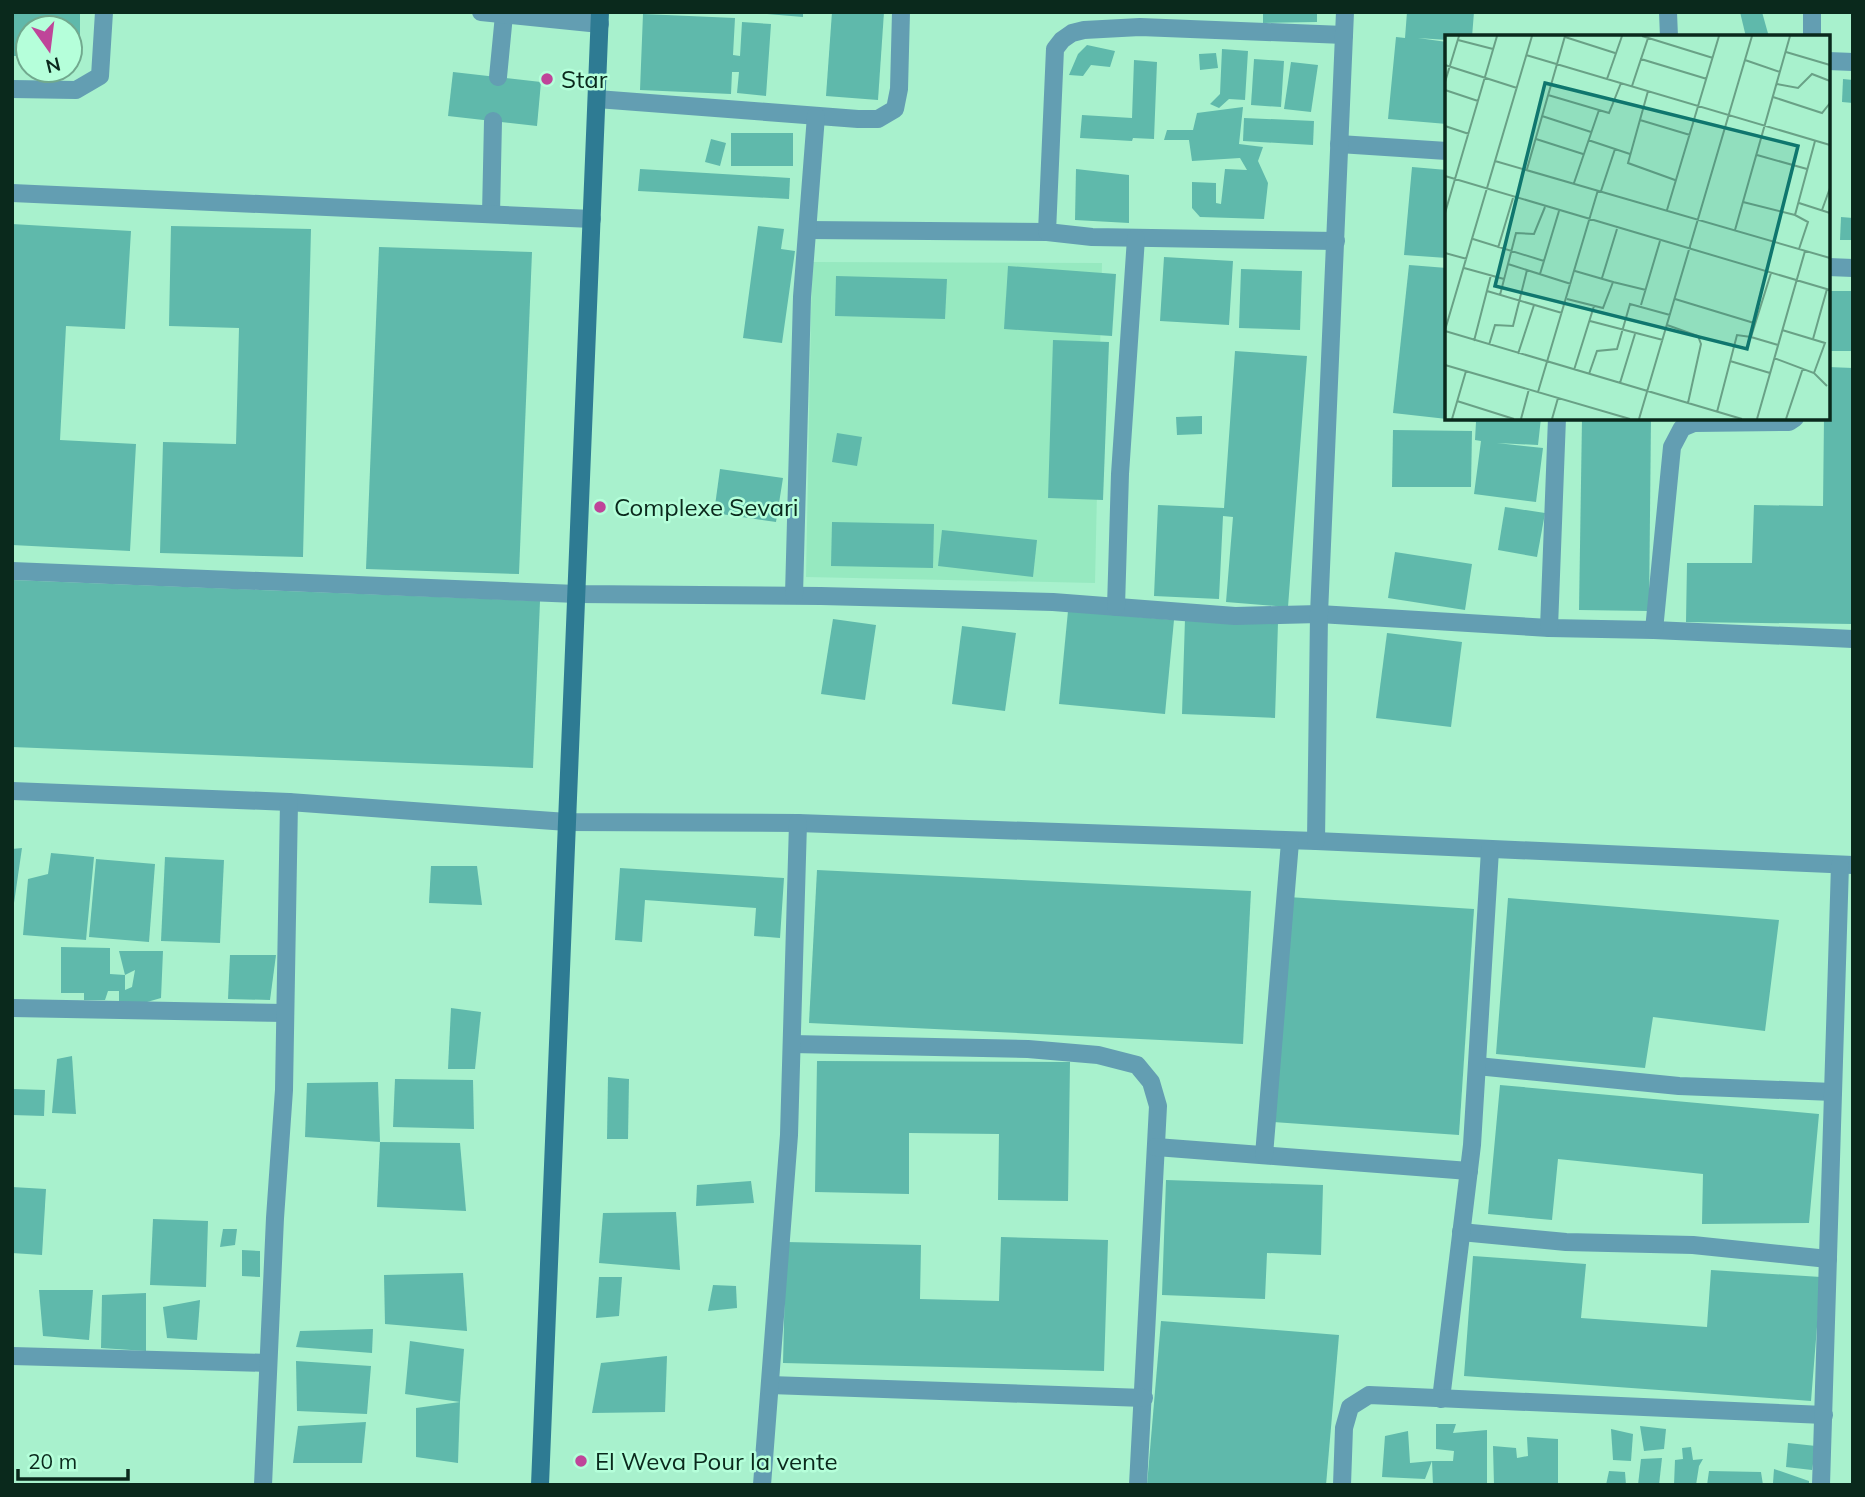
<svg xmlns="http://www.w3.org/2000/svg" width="1865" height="1497" font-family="Mulish,sans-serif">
  <rect width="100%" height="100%" fill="#a8f1cd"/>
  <polygon fill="#96e9c0" points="812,262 1102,263 1095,583 806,577"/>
  <g fill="#5fb9ab" fill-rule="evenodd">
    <polygon points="12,12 80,12 80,57 70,57 70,28 28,28 28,56 12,56"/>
    <polygon points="767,12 803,12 803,17 767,14"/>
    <polygon points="832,12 884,12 878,100 826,96"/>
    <polygon points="1263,12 1317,12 1317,22 1263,23"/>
    <polygon points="1407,12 1474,12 1472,37 1447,37 1447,40 1418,38 1447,42 1447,124 1388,119 1396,37 1405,38"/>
    <polygon points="1740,12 1762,12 1769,37 1746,37"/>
    <polygon points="643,14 735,18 733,55 740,56 742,22 771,24 766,96 737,93 739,72 732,72 731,94 640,90"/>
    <polygon points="1087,45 1115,51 1110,67 1091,65 1083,76 1069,75 1078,54"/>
    <polygon points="1222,49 1248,51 1245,100 1229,99 1219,108 1210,104 1220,94"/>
    <polygon points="1216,53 1218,68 1200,70 1199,54"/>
    <polygon points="1254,59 1284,61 1281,107 1251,105"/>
    <polygon points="1134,60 1157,62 1154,139 1133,138 1132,141 1080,138 1082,115 1132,118"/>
    <polygon points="1291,62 1318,65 1311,112 1284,109"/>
    <polygon points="453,72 541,82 537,126 448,116"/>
    <polygon points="1843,79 1853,80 1853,103 1842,102"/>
    <polygon points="1243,107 1239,144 1263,147 1258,161 1268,183 1264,219 1200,217 1192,208 1192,182 1216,183 1216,203 1221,204 1225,169 1247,170 1240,158 1192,161 1189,140 1164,140 1167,130 1193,130 1197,113"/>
    <polygon points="1244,118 1314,121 1313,145 1243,141"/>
    <rect x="731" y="133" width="62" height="33"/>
    <polygon points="711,139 726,143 720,166 705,162"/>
    <polygon points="1412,167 1447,170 1447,258 1404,255"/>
    <polygon points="640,169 790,178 789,199 638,191"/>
    <polygon points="1076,169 1129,175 1129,223 1075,220"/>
    <polygon points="1841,217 1853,218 1853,240 1840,240"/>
    <polygon points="12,224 131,231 125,329 66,326 60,440 136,444 130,551 12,545"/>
    <polygon points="171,226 311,229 303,557 160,553 163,442 236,444 239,328 169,326"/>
    <polygon points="758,226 784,229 781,249 795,251 782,343 743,338"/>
    <polygon points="379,247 532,252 519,574 366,569"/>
    <polygon points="1164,257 1233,261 1229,325 1160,321"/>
    <polygon points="1409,265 1447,268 1447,419 1393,413"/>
    <polygon points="1008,266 1116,274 1112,336 1004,329"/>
    <polygon points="1241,269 1302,271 1300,330 1239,328"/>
    <polygon points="836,276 947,279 945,319 835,316"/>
    <rect x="1828" y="291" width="25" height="60"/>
    <polygon points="1053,340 1109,342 1103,500 1048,498"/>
    <polygon points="1235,351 1307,356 1288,607 1226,602 1233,517 1223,516 1219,599 1154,596 1158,505 1224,508"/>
    <polygon points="1828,367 1853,368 1853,624 1686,622 1687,563 1752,563 1754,505 1823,506 1824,418 1828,418"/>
    <polygon points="1202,416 1202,434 1177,435 1176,417"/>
    <polygon points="1461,418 1541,418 1538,445 1497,443 1543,448 1536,502 1474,494 1481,441 1475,440 1476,422 1461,420"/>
    <polygon points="1582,418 1651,418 1649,611 1579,610"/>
    <polygon points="1393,430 1472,431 1471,487 1392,487"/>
    <polygon points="837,433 862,437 857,466 832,462"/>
    <polygon points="720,469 783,478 776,522 714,513"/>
    <polygon points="1505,507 1545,513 1537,557 1498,550"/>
    <polygon points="832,522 934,524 933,568 831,566"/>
    <polygon points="942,530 1037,540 1033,577 938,566"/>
    <polygon points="1395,552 1472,564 1465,610 1388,598"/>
    <polygon points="12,580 540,601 533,768 12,747"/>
    <polygon points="1068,611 1174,620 1165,714 1059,704"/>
    <polygon points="833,619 876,625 865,700 821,694"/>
    <polygon points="1185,619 1278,622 1275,718 1182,714"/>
    <polygon points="962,626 1016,633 1005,711 952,704"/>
    <polygon points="1387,633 1462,642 1451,727 1376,718"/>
    <polygon points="22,848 14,903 12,903 12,849"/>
    <polygon points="51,853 94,857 86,940 23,935 28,879 48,874"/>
    <polygon points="165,857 224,860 220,943 161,941"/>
    <polygon points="96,859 155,864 149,942 89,937"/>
    <polygon points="431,866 477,866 482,905 429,903"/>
    <polygon points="620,868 784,878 780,938 754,936 756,908 645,900 642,942 615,940"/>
    <polygon points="817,870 1251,891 1243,1044 809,1023"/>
    <polygon points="1288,897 1474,909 1459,1135 1273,1122"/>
    <polygon points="1508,898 1779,920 1765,1031 1653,1017 1645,1068 1496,1054"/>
    <path d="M61 947 110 948V974L125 975 119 951H163L161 998 119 1010V991H108L105 1000H84V993H61ZM135 970 132 987 125 990V975Z"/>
    <polygon points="230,955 276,955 270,1000 228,999"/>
    <polygon points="451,1008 481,1012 475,1069 448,1069"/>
    <polygon points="72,1056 76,1114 52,1113 57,1059"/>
    <polygon points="817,1061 1070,1062 1068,1201 998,1200 999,1134 909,1133 909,1194 815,1192"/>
    <polygon points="608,1077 629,1079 628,1139 607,1139"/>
    <polygon points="395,1079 473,1080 474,1129 393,1127"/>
    <polygon points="378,1082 380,1142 305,1137 307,1083"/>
    <polygon points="1500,1085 1819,1114 1809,1223 1702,1224 1703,1174 1558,1159 1552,1220 1488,1214"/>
    <polygon points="12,1089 45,1090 44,1116 12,1115"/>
    <polygon points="380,1142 460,1143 466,1211 377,1207"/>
    <polygon points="1166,1180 1323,1185 1321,1255 1267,1253 1265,1299 1162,1295"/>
    <polygon points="751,1181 754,1203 696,1206 697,1185"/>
    <polygon points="12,1187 46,1189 42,1255 12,1253"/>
    <polygon points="676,1212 680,1270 599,1263 603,1213"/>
    <polygon points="153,1219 208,1221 206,1287 150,1285"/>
    <polygon points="223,1229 237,1229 235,1245 220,1247"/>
    <polygon points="1001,1237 1108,1240 1104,1371 783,1363 786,1242 921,1245 920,1299 999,1301"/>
    <polygon points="242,1250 260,1251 260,1277 242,1276"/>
    <polygon points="1473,1256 1586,1264 1581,1318 1707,1327 1711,1270 1821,1277 1811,1401 1464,1376"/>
    <polygon points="463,1273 467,1331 385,1324 384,1275"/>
    <polygon points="599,1277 622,1277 619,1316 596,1318"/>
    <polygon points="713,1285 736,1286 737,1308 708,1311"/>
    <polygon points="39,1290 93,1290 89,1340 43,1336"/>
    <polygon points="146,1293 146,1351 101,1348 102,1295"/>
    <polygon points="200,1300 197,1340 167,1338 163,1307"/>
    <polygon points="1161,1321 1339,1335 1326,1485 1147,1485"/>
    <polygon points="373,1329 372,1353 296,1347 300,1331"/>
    <polygon points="410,1341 464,1349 460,1402 405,1394"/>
    <polygon points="667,1356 665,1412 592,1413 601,1363"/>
    <polygon points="296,1361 371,1366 367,1414 297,1411"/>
    <polygon points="460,1402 458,1463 416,1457 416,1408"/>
    <polygon points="366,1422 362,1463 293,1463 298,1426"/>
    <polygon points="1436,1424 1456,1424 1453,1433 1487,1430 1487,1485 1433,1485 1432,1461 1453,1461 1454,1451 1436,1449"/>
    <polygon points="1640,1426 1666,1429 1664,1449 1644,1451"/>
    <polygon points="1611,1429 1633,1434 1631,1461 1613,1460"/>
    <polygon points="1408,1431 1410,1463 1432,1461 1425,1479 1382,1477 1385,1436"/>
    <polygon points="1527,1437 1558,1439 1558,1485 1494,1485 1493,1446 1516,1448 1517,1458 1528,1456"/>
    <polygon points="1788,1443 1816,1446 1812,1470 1786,1467"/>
    <polygon points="1691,1447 1693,1460 1703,1459 1699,1466 1696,1485 1674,1485 1675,1460 1683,1459 1682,1448"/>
    <polygon points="1662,1458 1659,1485 1638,1485 1641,1459"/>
    <polygon points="1774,1469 1809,1481 1809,1485 1773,1483"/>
    <polygon points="1609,1471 1625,1472 1626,1485 1606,1485"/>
    <polygon points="1709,1471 1761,1472 1763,1485 1707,1485"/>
  </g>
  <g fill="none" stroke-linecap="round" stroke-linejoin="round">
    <g stroke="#639eb2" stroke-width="18">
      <polyline points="498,77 504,15"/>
      <polyline points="491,214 493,121"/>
    </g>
    <g stroke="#639eb2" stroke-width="18">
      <polyline points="481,12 600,24"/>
      <polyline points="1668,12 1669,37"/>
      <polyline points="1812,37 1812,12"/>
      <polyline points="1828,61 1853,62"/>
      <polyline points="12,89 76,90 100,76 104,12"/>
      <polyline points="597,99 858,119 878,119 895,109 899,89 901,12"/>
      <polyline points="1339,144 1447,151"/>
      <polyline points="12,193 592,219"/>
      <polyline points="808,230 1047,232"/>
      <polyline points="1336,241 1092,237 1047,232 1055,49 1062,40 1072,33 1084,30 1140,27 1344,35"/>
      <polyline points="1828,267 1853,268"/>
      <polyline points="12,571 577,594 821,596 1053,602 1235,616 1319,614 1549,628 1654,630 1853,639"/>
      <polyline points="794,595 802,297 816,116"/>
      <polyline points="1116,607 1120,474 1136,238"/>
      <polyline points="1549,628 1557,418"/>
      <polyline points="1654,630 1672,447 1682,428 1694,423 1789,422 1795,418"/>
      <polyline points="12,791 289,802 567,822 798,823 1316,841 1853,865"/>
      <polyline points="1316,841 1319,614 1345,12"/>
      <polyline points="12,1008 285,1013"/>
      <polyline points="792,1044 1028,1049 1098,1055 1137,1065 1151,1082 1158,1106 1138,1485"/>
      <polyline points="1477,1066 1679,1086 1833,1092"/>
      <polyline points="1156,1147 1469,1171"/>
      <polyline points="1264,1155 1290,842"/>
      <polyline points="1461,1232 1566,1242 1693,1245 1828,1259"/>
      <polyline points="12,1356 268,1363"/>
      <polyline points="770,1385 1144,1398"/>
      <polyline points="1441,1399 1472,1145 1490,850"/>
      <polyline points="263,1485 275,1218 284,1090 289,802"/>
      <polyline points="762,1485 789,1135 798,823"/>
      <polyline points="1342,1485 1344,1428 1350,1407 1369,1395 1824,1415"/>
      <polyline points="1821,1485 1840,865"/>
    </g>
    <polyline stroke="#2e7b93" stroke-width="18" points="540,1485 600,12"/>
  </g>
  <g fill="#bf4599" stroke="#b5ffda" stroke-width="2.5">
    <circle cx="547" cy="79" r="7"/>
    <circle cx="600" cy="507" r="7"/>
    <circle cx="581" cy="1461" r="7"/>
  </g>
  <g text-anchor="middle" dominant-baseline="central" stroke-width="5" stroke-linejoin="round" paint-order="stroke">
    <g font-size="24" fill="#0a291c" stroke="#b5ffda" text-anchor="start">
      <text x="561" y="79">Star</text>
      <text x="614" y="507">Complexe Sevari</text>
      <text x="595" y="1461">El Weva Pour la vente</text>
    </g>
  </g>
  <g transform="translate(1445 35)">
    <rect width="385" height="385" fill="#a8f1cd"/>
    <path fill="none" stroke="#69a186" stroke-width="2" d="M197 1 268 23M120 2 170 18M203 3 196 24 262 44M13 5 48 14M341 17 385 30M81 20 385 110M300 25 335 37M0 30 72 53M162 44 177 1M0 47 14 1M332 49 353 53 367 39 385 46M187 51 196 24M0 55 33 66M203 56 183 128 230 145M103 60 164 78 176 48M328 62 377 78 385 68M97 81 146 97M195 85 245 100M0 91 24 99M91 104 138 119M143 105 185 119M312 120 362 134M50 126 385 223M82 134 120 1M0 141 385 255M129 148 154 75M156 156 170 114M298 167 350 180 370 106M354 168 385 178M222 175 274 1M377 175 385 153M0 178 52 1M350 180 363 187 354 214M290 195 345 1M28 204 99 226M53 213 68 163M0 218 22 224M63 229 126 249M19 233 59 244M326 238 306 302 333 310M95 239 114 176M157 243 172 194M168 247 201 255M42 256 117 278M55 260 71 198 89 199 100 172M122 264 158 273 168 247 130 236M230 264 309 288M196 270 215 206M145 286 218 305M222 290 253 301 256 309 243 368M0 295 87 1M337 295 380 308 369 338M0 296 297 384M368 304 382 254M29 306 46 240M44 310 50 290 68 291 82 235M73 319 89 270M329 323 369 338 382 351M285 326 325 338M0 330 185 384M129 335 149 271M144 339 152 316 172 314 185 269 225 280M175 348 190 299M93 357 153 155M12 366 69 384M272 377 292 300 306 302M7 384 21 336M76 384 84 354M107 384 113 363M194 384 307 1M312 384 360 216M341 384 358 333"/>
    <path fill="#0f766e" fill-opacity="0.15" stroke="#0f766e" stroke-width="3.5" d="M100 48 353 111 302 314 50 251Z"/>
    <rect width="385" height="385" fill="none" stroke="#0a291c" stroke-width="3.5"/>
  </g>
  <rect width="1865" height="1497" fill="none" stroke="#0a291c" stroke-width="28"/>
  <g transform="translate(49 49) rotate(166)"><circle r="33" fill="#b5ffda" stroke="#71a98e" stroke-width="2"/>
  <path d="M0-5L12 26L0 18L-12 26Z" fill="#bf4599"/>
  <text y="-10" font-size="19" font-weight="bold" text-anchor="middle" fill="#0a291c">N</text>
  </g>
  <path d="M18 1469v10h110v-10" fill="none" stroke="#0a291c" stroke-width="3.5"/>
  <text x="28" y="1469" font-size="21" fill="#0a291c" stroke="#b5ffda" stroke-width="5" paint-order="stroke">20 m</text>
</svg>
